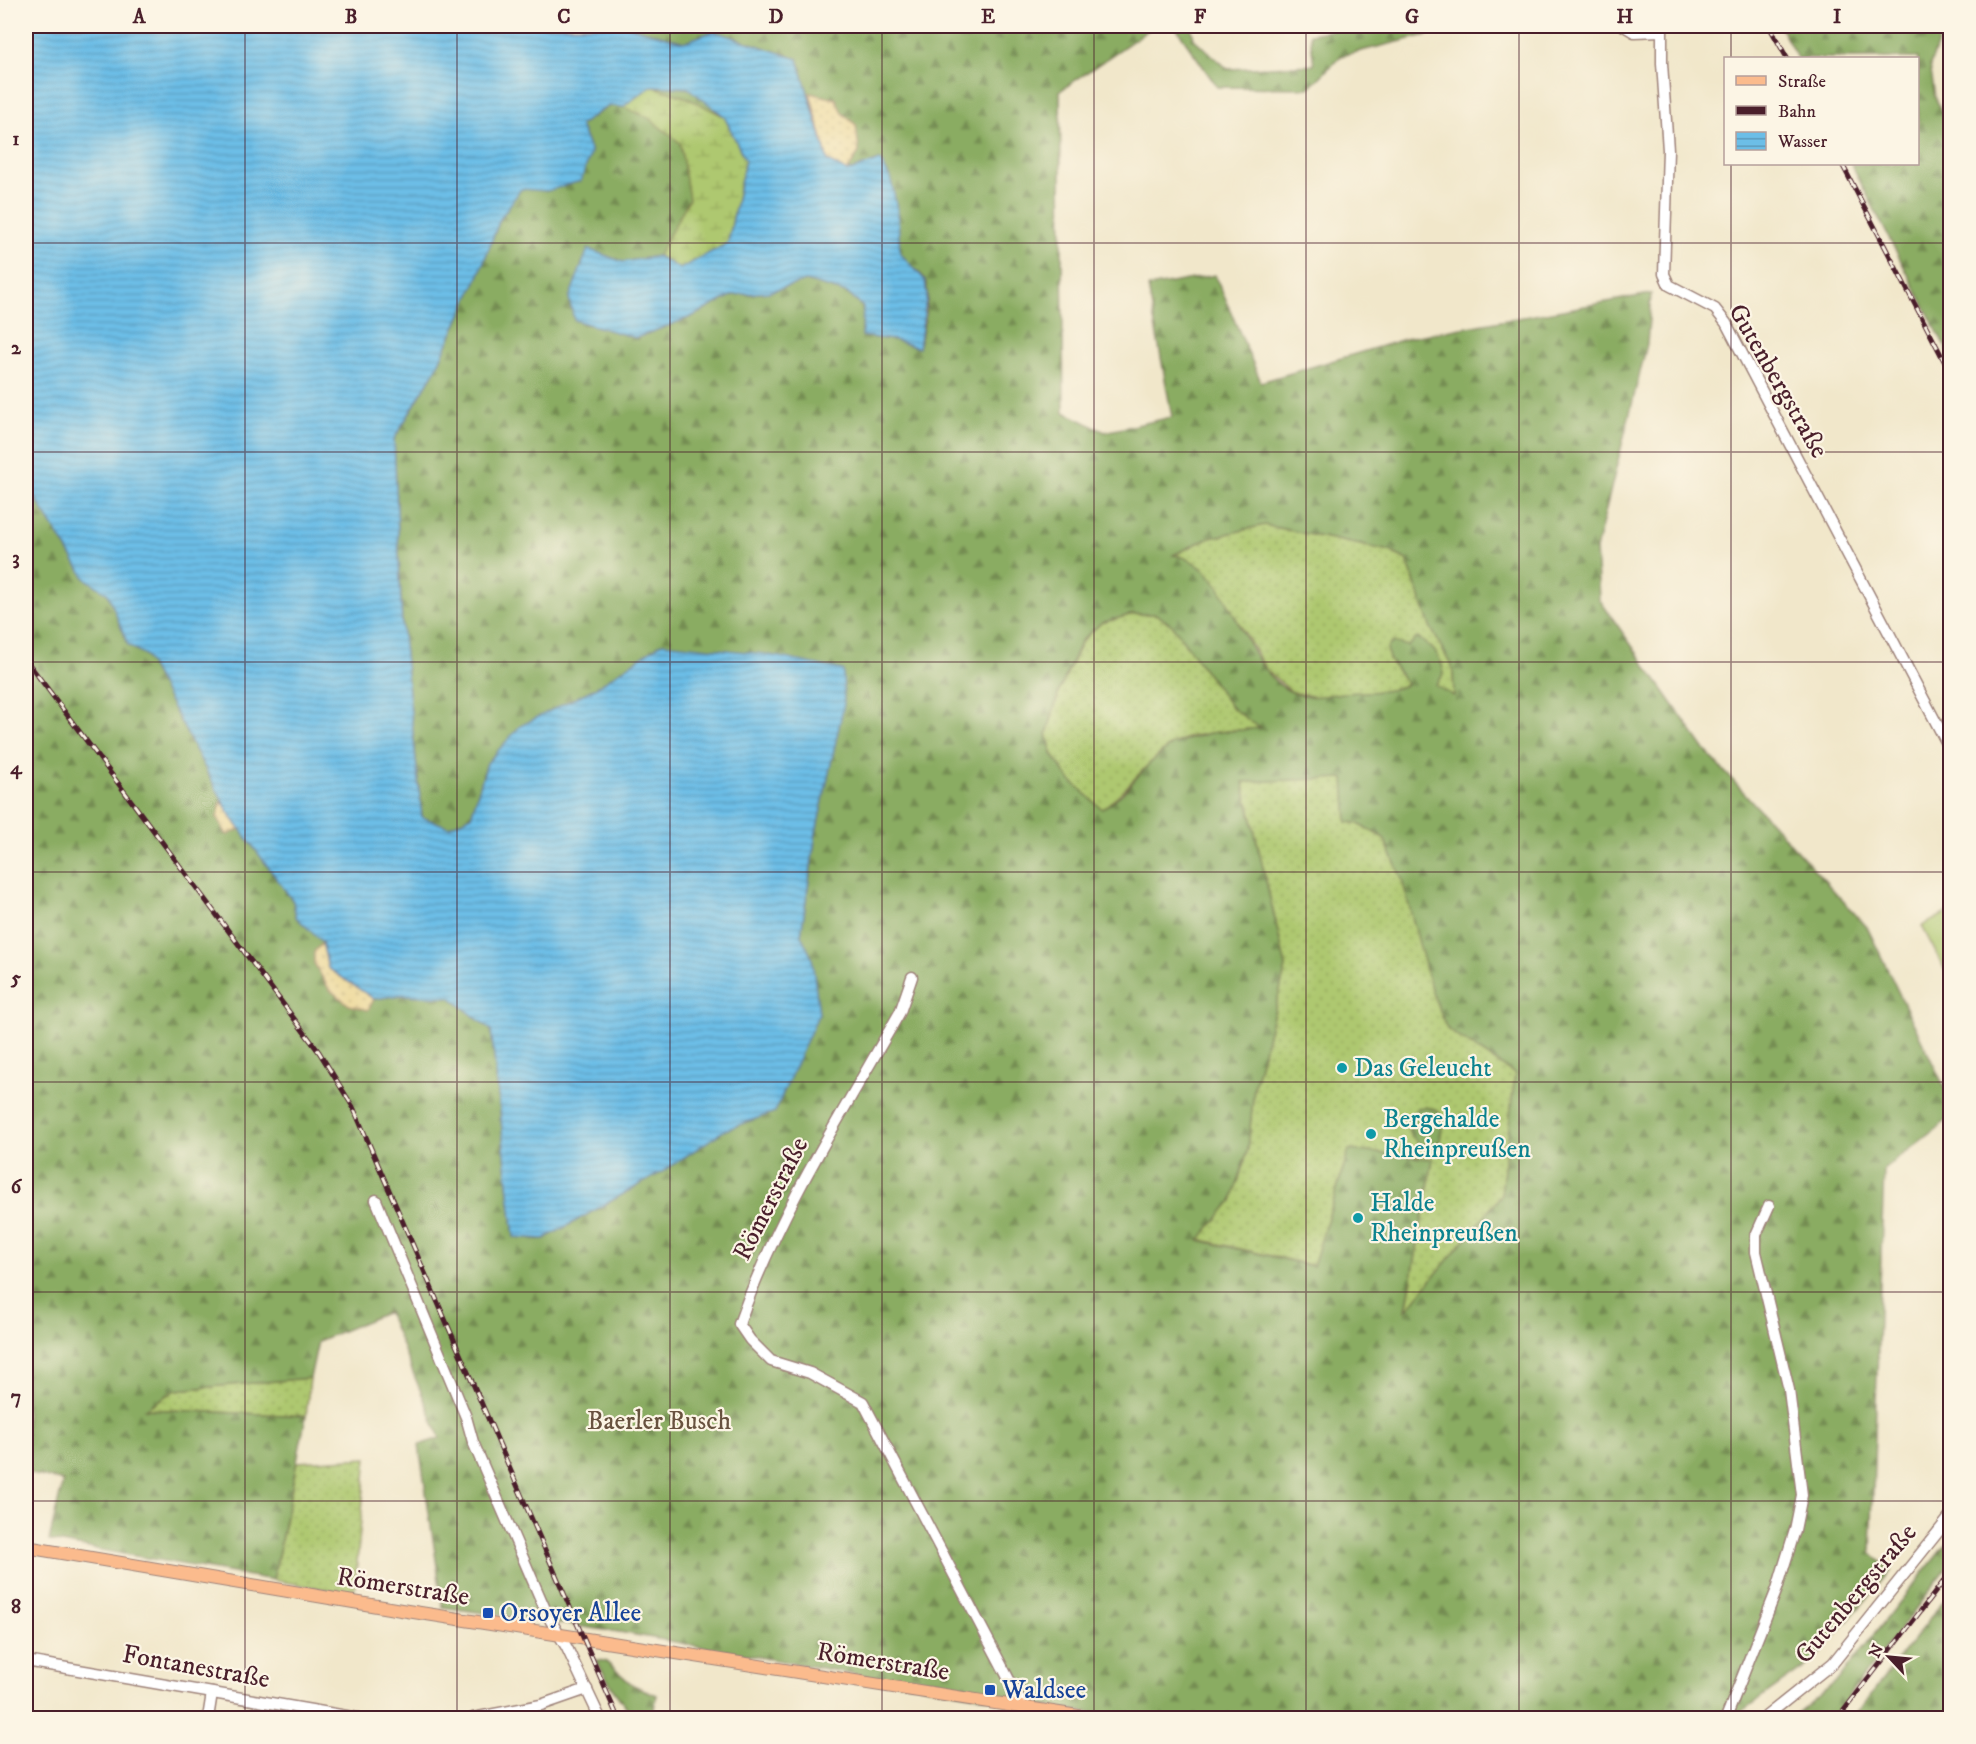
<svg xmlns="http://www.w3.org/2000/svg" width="1976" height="1744" font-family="'IM FELL DW Pica',serif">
  <defs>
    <pattern id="grass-dots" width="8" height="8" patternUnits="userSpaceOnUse" patternTransform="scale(1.5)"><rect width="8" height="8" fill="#aec86f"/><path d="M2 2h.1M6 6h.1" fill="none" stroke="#97ab60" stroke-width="1.8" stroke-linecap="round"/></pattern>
    <pattern id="forest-firs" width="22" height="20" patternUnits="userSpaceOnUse" patternTransform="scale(1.5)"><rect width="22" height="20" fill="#8aac62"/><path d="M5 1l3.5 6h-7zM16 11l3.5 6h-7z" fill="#738b51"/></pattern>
    <pattern id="wetland-marsh" width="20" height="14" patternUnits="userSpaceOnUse" patternTransform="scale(1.5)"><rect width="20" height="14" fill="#aec86f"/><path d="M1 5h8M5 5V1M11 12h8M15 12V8" fill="none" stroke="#97ab60"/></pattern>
    <pattern id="sand-dots" width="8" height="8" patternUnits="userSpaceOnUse" patternTransform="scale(1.5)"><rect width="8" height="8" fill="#eeda9e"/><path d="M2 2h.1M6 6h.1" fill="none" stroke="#cebb88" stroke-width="1.8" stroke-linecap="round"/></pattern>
    <pattern id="water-rules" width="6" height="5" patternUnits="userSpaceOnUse" patternTransform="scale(1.5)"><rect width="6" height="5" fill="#6cbee7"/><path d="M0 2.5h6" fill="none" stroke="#5b9abb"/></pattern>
  </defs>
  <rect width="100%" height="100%" fill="#fcf5e5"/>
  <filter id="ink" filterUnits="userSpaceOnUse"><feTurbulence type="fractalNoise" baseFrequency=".0167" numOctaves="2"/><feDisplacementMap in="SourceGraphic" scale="12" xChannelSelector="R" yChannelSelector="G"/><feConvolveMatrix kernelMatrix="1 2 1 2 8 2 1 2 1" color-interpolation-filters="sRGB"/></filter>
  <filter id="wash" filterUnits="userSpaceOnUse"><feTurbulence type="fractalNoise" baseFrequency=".008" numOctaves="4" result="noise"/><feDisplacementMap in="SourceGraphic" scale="24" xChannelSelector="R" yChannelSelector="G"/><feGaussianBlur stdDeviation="1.35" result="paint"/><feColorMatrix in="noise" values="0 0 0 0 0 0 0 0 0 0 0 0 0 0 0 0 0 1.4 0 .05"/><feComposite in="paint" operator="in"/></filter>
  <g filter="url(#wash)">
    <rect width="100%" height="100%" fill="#f1e7ca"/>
    <g fill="url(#grass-dots)" stroke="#7c744d" stroke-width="1.5">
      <polygon points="1264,525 1390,551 1407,560 1430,626 1453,669 1454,697 1435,686 1408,646 1389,660 1408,685 1395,690 1316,697 1292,692 1266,670 1213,578 1172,556 1206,539"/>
      <path d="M1133 614H1156L1172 625 1232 708 1261 728C1236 731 1191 731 1170 746 1144 764 1127 791 1102 809L1069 779 1052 754 1047 734 1059 691 1082 641 1101 623Z"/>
      <polygon points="1345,778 1347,822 1357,823 1384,838 1402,879 1447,1029 1515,1074 1501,1196 1406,1311 1433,1159 1349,1150 1314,1266 1198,1239 1248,1149 1254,1087 1286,967 1243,781"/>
      <polygon points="310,1378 306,1416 144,1409 175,1390"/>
      <polygon points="367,1458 354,1594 273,1580 297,1462"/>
    </g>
    <g fill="url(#forest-firs)" stroke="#6a6646" stroke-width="1.5" fill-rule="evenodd">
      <path d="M628 26H1154L1060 91 1064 412 1105 432 1172 417 1148 287 1215 275 1261 382 1412 337 1651 294 1647 344 1596 549 1599 599 1705 750 1867 927 1950 1099V1118L1884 1169 1871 1552 1891 1571 1812 1662 1741 1712 1731 1718H1131L1012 1702 619 1632 443 1607 419 1445 440 1438 388 1312 318 1341 310 1378 175 1390 145 1409 306 1416 273 1580 49 1541 63 1481 26 1473V477L31 491 85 578 108 594 128 645 145 655 230 815 293 901 296 917 323 942 328 968 374 999 401 995 450 997 491 1030 514 1237 544 1239 662 1172 725 1130 775 1112 812 958 801 935 816 833 662 643 487 763 471 816 449 827 422 817 402 626 394 439 436 369 478 277 500 219 521 188 547 191 591 152 580 125C612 104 647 78 687 88 699 91 714 108 724 116L680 269 658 256 623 262 588 249 574 320 636 338 691 317 733 295 768 292 806 281 847 293 863 308 862 336 894 340 919 348C922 332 933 292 924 278 918 269 902 261 900 250 892 215 901 194 880 160L847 172 828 161 798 59 714 31 684 42ZM1264 525 1390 551 1407 560 1430 626 1453 669 1454 696 1436 686 1444 673C1440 655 1434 647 1417 638L1408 646 1393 642 1387 648 1389 659 1407 684C1390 694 1365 691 1345 693 1330 694 1314 699 1300 695 1239 679 1237 563 1173 555L1206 539ZM1133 614H1156L1172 625 1232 708 1260 728 1210 733 1172 744 1148 765 1122 794 1102 809 1069 779 1052 754 1047 734 1059 691 1081 641 1101 623ZM1344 778 1347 822 1357 823 1384 838 1402 879 1432 992 1447 1029 1515 1074 1501 1196 1406 1310 1433 1159 1349 1150 1313 1266 1199 1240 1232 1201 1248 1149 1254 1087 1286 967 1243 782Z"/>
      <polygon points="1175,26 1191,26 1194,39 1228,69 1314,65 1310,34 1356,26 1463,26 1341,56 1309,88 1217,87"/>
      <polygon points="1780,26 1944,26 1930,65 1935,97 1950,127 1950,356 1851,164 1918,164 1918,58 1797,58"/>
      <polygon points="1426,1107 1438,1111 1443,1119 1440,1141 1427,1148 1419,1144 1409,1133 1410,1115 1418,1108"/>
      <polygon points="1950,1539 1950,1564 1832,1718 1792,1718 1838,1680"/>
      <polygon points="1950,1592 1950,1718 1853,1718"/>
      <polygon points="596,1660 605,1661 633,1685 657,1695 652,1718 634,1718 614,1691"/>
    </g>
    <polygon fill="url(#wetland-marsh)" stroke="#7c744d" stroke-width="1.5" points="651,86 685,97 724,116 745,160 728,243 680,269 658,256 689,199 680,143 647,117 623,107"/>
    <g fill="url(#sand-dots)" stroke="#9c7c64" stroke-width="1.5">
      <polygon points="810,93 836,99 842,113 856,125 859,152 847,172 828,161"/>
      <polygon points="222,800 241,829 227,835 217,817"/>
      <polygon points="323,942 328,968 374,999 368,1010 349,1005 329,989 314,963 314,952"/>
    </g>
    <polygon fill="#aec86f" stroke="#7c744d" stroke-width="1.5" points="1950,911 1950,980 1922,926"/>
    <polygon fill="url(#water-rules)" stroke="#5b6e89" stroke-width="1.5" points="34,26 395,26 406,29 408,26 628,26 684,42 714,31 798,59 828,161 847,172 880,160 891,179 898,213 900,253 925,280 927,294 919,348 894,340 862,336 863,307 847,293 806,281 768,292 733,295 691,317 636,338 574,320 569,298 588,249 623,262 658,256 680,269 728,243 745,160 724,116 688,88 651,86 623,107 608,106 580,125 591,152 581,181 547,191 521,189 500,219 478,277 436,369 394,439 402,626 422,817 449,827 471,816 487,763 520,726 595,688 662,643 765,654 843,670 844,704 816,833 801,935 812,958 819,1013 775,1112 725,1130 662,1172 544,1239 514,1237 491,1030 450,997 401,995 374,999 328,968 322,942 296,917 293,901 230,815 145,655 128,645 108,594 85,578 31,491 26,477 26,33"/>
  </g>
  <g filter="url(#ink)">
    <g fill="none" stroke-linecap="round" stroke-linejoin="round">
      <defs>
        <g id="minor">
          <polyline points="1624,26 1634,32 1661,31"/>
          <polyline points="1662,26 1662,63 1668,150 1664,274 1669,285 1715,309 1726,323 1950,749"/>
          <path d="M912 977 900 1012C842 1114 778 1213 739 1324L750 1340 771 1361 810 1373 863 1402 1024 1708"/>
          <polyline points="376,1200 466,1417 473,1442 548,1616 567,1648 600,1718"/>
          <polyline points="26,1661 358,1718"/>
          <polyline points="208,1718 212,1693"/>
          <polyline points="473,1718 541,1705 587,1689"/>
          <polyline points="1726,1718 1777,1589 1795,1530 1802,1495 1789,1390 1756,1252 1756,1235 1769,1206"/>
          <polyline points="1764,1718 1833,1663 1950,1517"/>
        </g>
        <polyline id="major" points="26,1547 401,1610 1091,1718"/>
      </defs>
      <use href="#minor" stroke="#9e837a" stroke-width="13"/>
      <use href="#major" stroke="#9e837a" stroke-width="14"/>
      <use href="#minor" stroke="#fff" stroke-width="10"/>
      <use href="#major" stroke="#fbbb8d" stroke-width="12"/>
      <defs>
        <g id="rail">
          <polyline points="1769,26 1787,58"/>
          <polyline points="1842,164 1950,372"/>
          <polyline points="26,660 319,1052 353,1107 618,1718"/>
          <polyline points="1838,1718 1950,1573"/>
        </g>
      </defs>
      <use href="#rail" stroke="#4a1f2b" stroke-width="5"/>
      <use href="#rail" stroke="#fcf5e5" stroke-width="3" stroke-dasharray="9" stroke-linecap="butt"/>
    </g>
  </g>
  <path fill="none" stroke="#4a1f2b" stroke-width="1.5" stroke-opacity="0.55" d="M245 26V1718M457 26V1718M670 26V1718M882 26V1718M1094 26V1718M1306 26V1718M1519 26V1718M1731 26V58M1731 164V1718M26 243H1950M26 452H1950M26 662H1950M26 872H1950M26 1082H1950M26 1292H1950M26 1501H1950"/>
  <g fill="#0f9aa8" stroke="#fcf5e5" stroke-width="2">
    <circle cx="1342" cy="1068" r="6"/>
    <circle cx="1371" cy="1134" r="6"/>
    <circle cx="1358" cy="1218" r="6"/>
  </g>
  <g fill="#1a4fb4" stroke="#fcf5e5" stroke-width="2">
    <rect x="482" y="1607" width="12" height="12" rx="3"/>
    <rect x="984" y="1684" width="12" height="12" rx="3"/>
  </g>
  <g text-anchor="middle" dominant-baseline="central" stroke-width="4.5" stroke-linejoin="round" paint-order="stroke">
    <g font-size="26" fill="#4a1f2b" stroke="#fcf5e5">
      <text transform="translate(1778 381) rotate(60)">Gutenbergstraße</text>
      <text transform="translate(771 1199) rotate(-63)">Römerstraße</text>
      <text transform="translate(403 1587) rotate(9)">Römerstraße</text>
      <text transform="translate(1856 1594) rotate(-50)">Gutenbergstraße</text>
      <text transform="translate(883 1662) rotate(9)">Römerstraße</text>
      <text transform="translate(196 1667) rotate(10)">Fontanestraße</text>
    </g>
    <g font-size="26" fill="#0d838f" stroke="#fcf5e5" text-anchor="start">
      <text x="1354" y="1068">Das Geleucht</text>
      <text x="1383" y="1119">Bergehalde<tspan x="1383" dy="30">Rheinpreußen</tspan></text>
      <text x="1370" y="1203">Halde<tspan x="1370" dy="30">Rheinpreußen</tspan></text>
    </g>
    <g font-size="26" fill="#68523f" stroke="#fcf5e5">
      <text x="659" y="1421">Baerler Busch</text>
    </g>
    <g font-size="26" fill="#164399" stroke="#fcf5e5" text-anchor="start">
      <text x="500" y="1613">Orsoyer Allee</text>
      <text x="1002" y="1690">Waldsee</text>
    </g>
  </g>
  <rect width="1976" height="1744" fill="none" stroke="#fcf5e5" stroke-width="66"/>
  <rect x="1724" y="57" width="195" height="108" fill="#fcf5e5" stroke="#b59f9b" stroke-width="1.5"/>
  <rect x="1736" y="76" width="30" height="9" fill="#fbbb8d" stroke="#b59f9b" stroke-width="1.5"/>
  <text x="1778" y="87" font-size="18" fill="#4a1f2b">Straße</text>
  <rect x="1736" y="106" width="30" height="9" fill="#4a1f2b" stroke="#b59f9b" stroke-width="1.5"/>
  <text x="1778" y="117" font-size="18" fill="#4a1f2b">Bahn</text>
  <rect x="1736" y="132" width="30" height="18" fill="url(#water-rules)" stroke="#b59f9b" stroke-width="1.5"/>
  <text x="1778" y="147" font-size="18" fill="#4a1f2b">Wasser</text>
  <g transform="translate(1889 1657) rotate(296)" stroke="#fcf5e5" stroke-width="4.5" paint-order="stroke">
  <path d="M0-4.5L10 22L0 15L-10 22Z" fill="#4a1f2b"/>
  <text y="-9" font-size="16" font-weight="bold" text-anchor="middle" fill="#4a1f2b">N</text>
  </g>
  <rect x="33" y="33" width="1910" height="1678" fill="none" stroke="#4a1f2b" stroke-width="2"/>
  <g font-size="20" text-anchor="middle" font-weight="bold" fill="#4a1f2b">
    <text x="139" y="23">A</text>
    <text x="351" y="23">B</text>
    <text x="564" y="23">C</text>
    <text x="776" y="23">D</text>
    <text x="988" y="23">E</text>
    <text x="1200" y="23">F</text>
    <text x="1412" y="23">G</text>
    <text x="1625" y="23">H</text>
    <text x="1837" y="23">I</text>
    <text x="16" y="145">1</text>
    <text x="16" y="354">2</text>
    <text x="16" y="564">3</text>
    <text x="16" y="774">4</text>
    <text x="16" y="984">5</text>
    <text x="16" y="1193">6</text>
    <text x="16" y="1403">7</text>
    <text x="16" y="1613">8</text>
  </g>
</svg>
